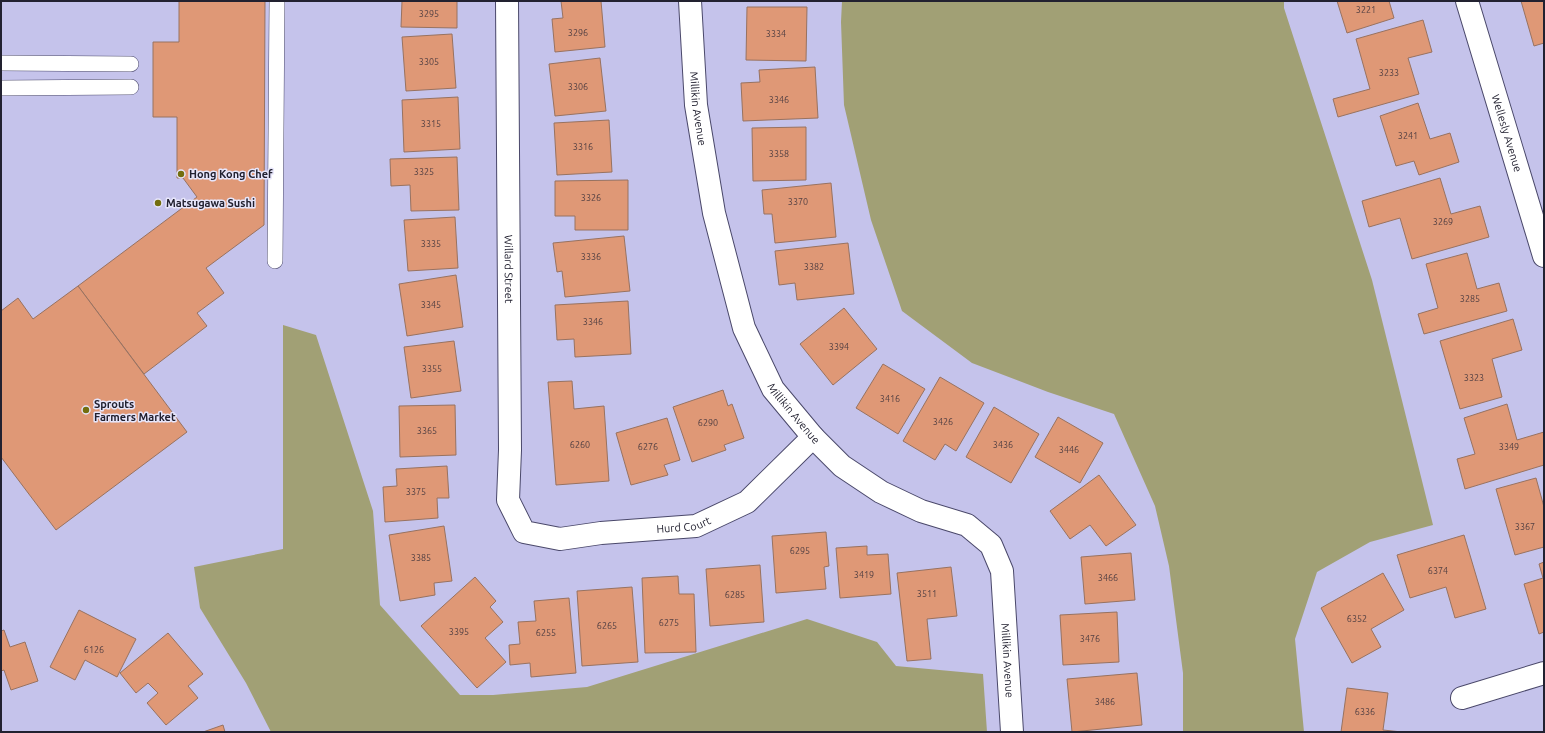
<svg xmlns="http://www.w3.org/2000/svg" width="1545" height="733" font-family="Ubuntu,sans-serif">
  <rect width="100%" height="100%" fill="#c5c3eb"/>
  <g fill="#a1a075">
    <polygon points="842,1 1284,1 1284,8 1372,280 1433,525 1370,542 1317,572 1295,639 1304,732 1183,732 1183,673 1169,566 1155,506 1114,414 1048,392 972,363 902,311 871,220 844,105 841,22"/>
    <polygon points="283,325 316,335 373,511 380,605 460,695 493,695 587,687 807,619 877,642 896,666 983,674 987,732 271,732 246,683 200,608 194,567 283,549"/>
  </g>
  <g fill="#df9876" stroke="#987260">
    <polygon points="179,1 265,1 264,225 206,268 224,293 197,313 207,326 144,374 78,286 197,197 183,178 177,178 177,117 153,117 153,42 179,42"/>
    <polygon points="402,1 457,1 457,28 401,27"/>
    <polygon points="561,1 601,1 605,47 555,52 552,19 563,18"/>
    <polygon points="1337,1 1389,1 1394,18 1347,33"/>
    <polygon points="1521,1 1544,1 1544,43 1534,46"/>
    <polygon points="747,7 807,7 806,61 746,60"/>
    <polygon points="1423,20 1432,52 1408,58 1419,94 1338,117 1333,99 1370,89 1356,39"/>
    <polygon points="452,34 456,88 406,91 402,37"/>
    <polygon points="600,58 606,111 555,116 549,64"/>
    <polygon points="815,67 818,118 743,121 741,83 760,82 759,70"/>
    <polygon points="458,97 460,149 404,152 402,100"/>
    <polygon points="1418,103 1430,139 1450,133 1459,162 1419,175 1414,161 1396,166 1380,116"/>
    <polygon points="609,120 612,172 557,175 554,123"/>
    <polygon points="806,127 806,180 753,181 752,128"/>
    <polygon points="457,157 459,210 411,211 410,185 391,186 390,159"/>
    <polygon points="1440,178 1451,214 1480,206 1489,237 1412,259 1400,218 1369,227 1362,201"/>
    <polygon points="628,180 628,230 575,230 575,216 555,216 555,181"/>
    <polygon points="831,183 836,237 775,243 772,214 764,214 762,190"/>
    <polygon points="455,217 458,268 408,271 404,220"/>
    <polygon points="624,236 630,291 565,297 562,271 557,272 553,243"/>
    <polygon points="848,243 854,294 797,300 795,283 779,285 775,251"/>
    <polygon points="1467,253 1477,289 1499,283 1507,311 1424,334 1418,314 1438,308 1426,264"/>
    <polygon points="456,275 463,327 407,336 399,284"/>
    <polygon points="78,286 187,432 56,530 1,457 1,311 18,298 33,319"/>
    <polygon points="628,301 631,354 575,357 574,339 557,340 555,305"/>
    <polygon points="844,308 877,349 833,385 800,344"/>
    <polygon points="1513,319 1522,350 1492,359 1502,397 1460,409 1440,341"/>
    <polygon points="454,341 461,391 411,398 404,347"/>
    <polygon points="883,364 925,389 898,434 856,408"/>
    <polygon points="940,377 984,403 956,451 945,444 935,460 903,441"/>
    <polygon points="572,381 574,409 604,406 609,481 556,485 548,382"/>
    <polygon points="723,390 728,406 732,404 744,438 724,445 726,450 692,462 673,407"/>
    <polygon points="1507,404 1517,440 1544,432 1544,465 1465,489 1457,459 1475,454 1464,418"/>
    <polygon points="455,405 456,455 400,457 399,406"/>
    <polygon points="994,407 1039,434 1011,483 966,457"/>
    <polygon points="1058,417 1103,443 1080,483 1035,457"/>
    <polygon points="667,418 680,460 664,465 668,475 631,485 616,433"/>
    <polygon points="447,466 449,498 437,498 438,518 385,522 383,487 397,486 396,469"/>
    <polygon points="1099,475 1136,525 1106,546 1090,525 1070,539 1050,511"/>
    <polygon points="1536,478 1544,507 1544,547 1515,555 1496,489"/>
    <polygon points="444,526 452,581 434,583 435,595 400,601 389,535"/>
    <polygon points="826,532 829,566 824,567 826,589 776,593 772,536"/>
    <polygon points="1464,535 1486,609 1455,618 1446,587 1410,598 1397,555"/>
    <polygon points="867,546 867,555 888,554 891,594 840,598 836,548"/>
    <polygon points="1131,553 1135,600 1085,604 1081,557"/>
    <polygon points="1544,562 1544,632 1539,634 1524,584 1543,578 1539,564"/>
    <polygon points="760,565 764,622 710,626 706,569"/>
    <polygon points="951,567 957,616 927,619 931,659 907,661 897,573"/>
    <polygon points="1383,573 1404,610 1371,629 1381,647 1352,663 1321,608"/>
    <polygon points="678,576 679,594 694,594 696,652 645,653 642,578"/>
    <polygon points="475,577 496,601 490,607 503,622 485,638 506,662 477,688 421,626"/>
    <polygon points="632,587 638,662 582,666 577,591"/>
    <polygon points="569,598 576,673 531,677 530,663 510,665 509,645 520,644 518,622 536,621 534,601"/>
    <polygon points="79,610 136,639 117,677 85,660 75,680 50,667"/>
    <polygon points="1117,612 1119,662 1063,665 1060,615"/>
    <polygon points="4,630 10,647 25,642 38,681 11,690 4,670 1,671 1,631"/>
    <polygon points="168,633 203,674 188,686 198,698 166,725 147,703 158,693 148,683 136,693 120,673"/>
    <polygon points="1137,673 1142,725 1072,732 1067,679"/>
    <polygon points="1347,688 1388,693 1383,730 1402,732 1341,732"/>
    <polygon points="223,725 225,732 203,732"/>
  </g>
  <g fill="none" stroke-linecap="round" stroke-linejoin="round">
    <defs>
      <g id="service">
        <polyline points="1,63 131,64"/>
        <polyline points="1,88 131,87"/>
        <polyline points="275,261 277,1"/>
      </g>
      <g id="minor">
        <path id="s1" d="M507 1 510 450 508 500 524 532 560 539 601 533 696 526 747 502 813 437"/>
        <path id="s2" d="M690 1 696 105 714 213 744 328 773 389 813 437 842 466 881 492 921 511 967 525 991 545 1002 571 1012 732"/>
        <path id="s3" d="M1467 1 1544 256"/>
        <polyline points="1462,698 1544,673"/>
      </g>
    </defs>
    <use href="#service" stroke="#4a486a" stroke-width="16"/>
    <use href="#minor" stroke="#4a486a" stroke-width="24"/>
    <use href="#service" stroke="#fff" stroke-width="15"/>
    <use href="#minor" stroke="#fff" stroke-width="22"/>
  </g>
  <g fill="#736e0e" stroke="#e7e6fb" stroke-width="1.5">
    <circle cx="181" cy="174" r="4"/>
    <circle cx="158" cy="203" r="4"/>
    <circle cx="86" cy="410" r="4"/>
  </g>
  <g text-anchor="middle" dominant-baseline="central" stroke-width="3" stroke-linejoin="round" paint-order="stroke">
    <g font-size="9" fill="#513f42">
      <text x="1366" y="10">3221</text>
      <text x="429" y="14">3295</text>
      <text x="578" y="33">3296</text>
      <text x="776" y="34">3334</text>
      <text x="429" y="62">3305</text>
      <text x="1389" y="73">3233</text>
      <text x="578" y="87">3306</text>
      <text x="779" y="100">3346</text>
      <text x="431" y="124">3315</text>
      <text x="1408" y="136">3241</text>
      <text x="583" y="147">3316</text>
      <text x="779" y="154">3358</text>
      <text x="424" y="172">3325</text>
      <text x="591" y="198">3326</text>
      <text x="798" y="202">3370</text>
      <text x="1443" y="222">3269</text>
      <text x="431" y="244">3335</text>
      <text x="591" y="257">3336</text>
      <text x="814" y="267">3382</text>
      <text x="1470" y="299">3285</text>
      <text x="431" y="305">3345</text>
      <text x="593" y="322">3346</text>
      <text x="839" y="347">3394</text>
      <text x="432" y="369">3355</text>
      <text x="1474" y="378">3323</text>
      <text x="890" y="399">3416</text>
      <text x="943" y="422">3426</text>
      <text x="708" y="423">6290</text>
      <text x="427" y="431">3365</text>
      <text x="580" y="445">6260</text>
      <text x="1003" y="445">3436</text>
      <text x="648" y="447">6276</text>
      <text x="1509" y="447">3349</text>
      <text x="1069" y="450">3446</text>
      <text x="416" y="492">3375</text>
      <text x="1525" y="527">3367</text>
      <text x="800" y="551">6295</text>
      <text x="421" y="558">3385</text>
      <text x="1438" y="571">6374</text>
      <text x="864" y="575">3419</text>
      <text x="1108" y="578">3466</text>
      <text x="927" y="594">3511</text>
      <text x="735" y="595">6285</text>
      <text x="1357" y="619">6352</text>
      <text x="669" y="623">6275</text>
      <text x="607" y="626">6265</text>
      <text x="459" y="632">3395</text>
      <text x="546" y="633">6255</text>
      <text x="1090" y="639">3476</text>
      <text x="94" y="650">6126</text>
      <text x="1105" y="702">3486</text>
      <text x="1365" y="712">6336</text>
    </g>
    <g font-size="11" fill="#222130" stroke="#e7e6fb">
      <text stroke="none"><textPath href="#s2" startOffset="108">Millikin Avenue</textPath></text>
      <text stroke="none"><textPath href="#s3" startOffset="138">Wellesly Avenue</textPath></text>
      <text stroke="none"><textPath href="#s1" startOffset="268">Willard Street</textPath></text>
      <text stroke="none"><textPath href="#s2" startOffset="432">Millikin Avenue</textPath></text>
      <text stroke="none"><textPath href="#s1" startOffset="696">Hurd Court</textPath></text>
      <text stroke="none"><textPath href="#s2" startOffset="792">Millikin Avenue</textPath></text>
    </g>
    <g font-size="11" font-weight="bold" fill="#222130" stroke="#e7e6fb" text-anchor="start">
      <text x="189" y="174">Hong Kong Chef</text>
      <text x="166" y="203">Matsugawa Sushi</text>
      <text x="94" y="404">Sprouts<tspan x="94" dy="13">Farmers Market</tspan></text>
    </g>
  </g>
  <rect width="1545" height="733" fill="none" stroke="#222130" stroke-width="4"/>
</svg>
